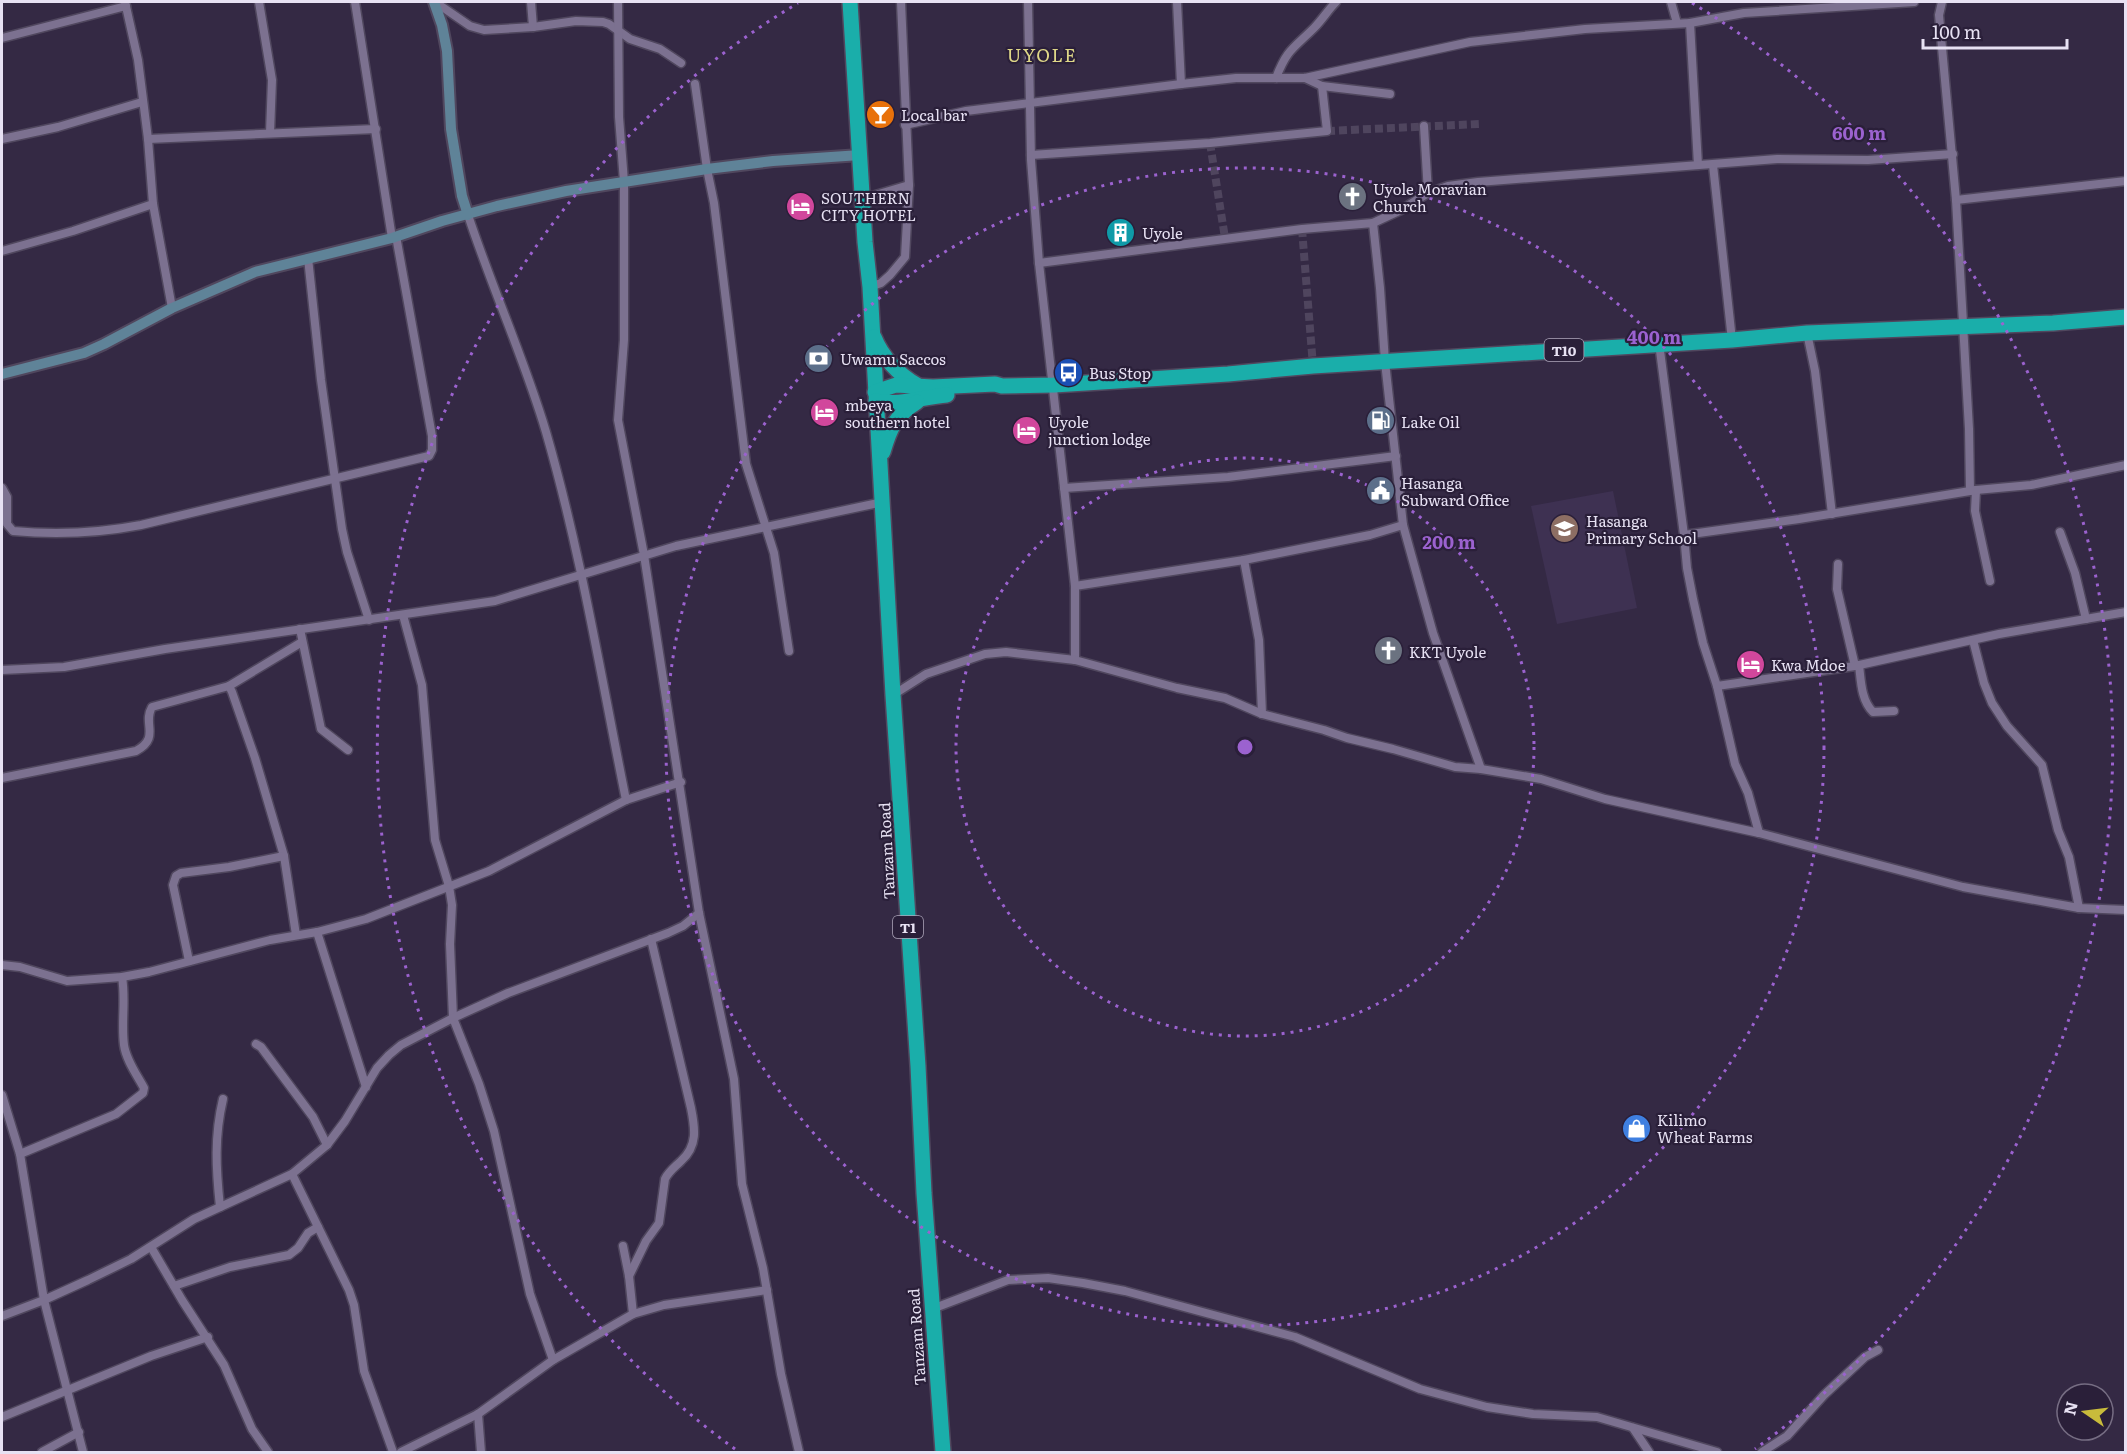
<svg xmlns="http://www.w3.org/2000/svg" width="2127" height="1454" font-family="Literata,serif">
  <rect width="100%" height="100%" fill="#342944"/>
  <polygon fill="#3e3152" points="1613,491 1637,608 1557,624 1531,506"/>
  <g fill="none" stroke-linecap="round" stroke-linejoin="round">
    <g stroke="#4f455e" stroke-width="8" stroke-dasharray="8 4" stroke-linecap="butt">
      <polyline points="1327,131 1479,124"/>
      <polyline points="1210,143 1225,238"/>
      <polyline points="1302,229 1313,366"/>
    </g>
    <defs>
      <g id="street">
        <polyline points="125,2 138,60 148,139 153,204 172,308"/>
        <polyline points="259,2 272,80 270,133"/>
        <polyline points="355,2 392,238"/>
        <polyline points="435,2 470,26 484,30 533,27 576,21 603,22 609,24 630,39 660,49 681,63"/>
        <polyline points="531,2 533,27"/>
        <polyline points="618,2 619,117 624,182 624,340 618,420 644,555 699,913 734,1079 742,1184 763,1268 781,1374 799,1452"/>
        <polyline points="1028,2 1031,160 1039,263 1075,586 1075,660"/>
        <polyline points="1177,2 1181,84"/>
        <polyline points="1671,2 1677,23"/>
        <polyline points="1942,2 1939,15 1956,200 1969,429 1970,491"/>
        <polyline points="1690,23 1698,165"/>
        <polyline points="2,38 126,6"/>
        <path d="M1276 78C1287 49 1294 48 1314 28 1322 20 1328 10 1336 2"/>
        <polyline points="1305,78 1322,86 1390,94"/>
        <polyline points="695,84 707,169 714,203 746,464 774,553 789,651"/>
        <polyline points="905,125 966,111 1181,84 1236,78 1305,78 1470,42 1585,29 1690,23 1744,13 1914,2"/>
        <polyline points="1424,126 1428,193"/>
        <polyline points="2,139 58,127 142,102"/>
        <polyline points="148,139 376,129"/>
        <polyline points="1031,155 1210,143 1327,131 1322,86"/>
        <polyline points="1713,165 1732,340"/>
        <polyline points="862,199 909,185"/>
        <polyline points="1956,200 2126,181"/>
        <path d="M468 215C492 288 524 358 546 432 581 553 601 677 626 800"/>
        <polyline points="1373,223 1401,210 1428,193 1448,186 1478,182 1777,159 1868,160 1953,154"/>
        <polyline points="2,251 73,231 153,204"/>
        <polyline points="308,258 321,380 342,529 347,552 369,620"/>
        <polyline points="1039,263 1302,229 1373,223 1380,288 1385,362 1403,525 1433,633 1481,769"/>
        <polyline points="870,287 881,283 890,275 905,257 909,185 901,2"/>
        <polyline points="1807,333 1815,371 1832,514"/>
        <polyline points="1659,343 1684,535 1687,568 1693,599 1703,643 1717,686 1735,764 1748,793 1759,833"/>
        <path d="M2 488 7 497V524L13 531C56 535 99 533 141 525L429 456 432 450V436L396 236"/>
        <polyline points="1064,488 1228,477 1396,456"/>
        <polyline points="1976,490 1975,511 1990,581"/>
        <polyline points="2060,532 2075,573 2086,619"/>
        <polyline points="1684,535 1799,519 1976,490 2031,485 2126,465"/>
        <polyline points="1244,560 1259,640 1262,714"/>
        <polyline points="1838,564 1837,589 1855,666"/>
        <polyline points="1075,586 1244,560 1370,535 1403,525"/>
        <polyline points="403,615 422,685 435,840 449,886 452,905 450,944 453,1018 479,1084 494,1131 530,1294 553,1360"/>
        <polyline points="300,629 321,729 348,750"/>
        <polyline points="1973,640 1984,683 1992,703 2007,726 2042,765 2058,830 2069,857 2079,908"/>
        <path d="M1859 665C1861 681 1861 700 1873 712L1894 711"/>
        <polyline points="2,670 64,667 165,649 495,601 676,546 883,502"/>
        <polyline points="229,686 302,642"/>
        <polyline points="1717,686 1855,666 1999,634 2126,612"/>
        <polyline points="893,695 926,674 985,654 1006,652 1075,660 1177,688 1225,698 1262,714 1324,730 1347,738 1393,749 1455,767 1481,769 1541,779 1605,799 1759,833 1963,887 2079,908 2126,910"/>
        <path d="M2 778 136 751C161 737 142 724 152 707L229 686 232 692 255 758 284 856 296 935"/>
        <polyline points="317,932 366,1087"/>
        <polyline points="189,961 173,885 176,876 181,873 229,867 284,856"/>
        <polyline points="2,965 20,967 67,981 122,977 149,972 270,940 317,932 366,919 489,871 626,800 681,782"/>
        <polyline points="256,1044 261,1047 313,1117 327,1145"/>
        <polyline points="2,1095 20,1154 44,1300 83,1452"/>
        <path d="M20 1154 116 1114 143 1093 144 1088C137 1075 126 1060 124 1045 121 1022 126 1000 122 977"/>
        <polyline points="292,1174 349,1290 354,1305 364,1371 393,1452"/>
        <path d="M220 1207C216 1169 214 1137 223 1099"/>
        <polyline points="623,1246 629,1276 633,1314"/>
        <polyline points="151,1247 182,1300 224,1365 252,1429 268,1452"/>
        <path d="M629 1276 646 1241 659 1223 665 1179C669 1171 675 1167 681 1161 698 1146 695 1128 691 1108L651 939"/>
        <polyline points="174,1286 230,1267 289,1255 298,1248 308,1233 318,1227"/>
        <polyline points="932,1309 1008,1280 1048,1278 1083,1283 1125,1291 1295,1337 1420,1389 1487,1407 1533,1414 1597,1417 1717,1452"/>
        <polyline points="2,1316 44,1300 88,1280 131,1259 194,1219 292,1174 327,1145 345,1121 377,1068 389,1055 401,1045 453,1018 508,993 668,933 683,926 699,913"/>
        <polyline points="478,1414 481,1452"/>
        <polyline points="2,1417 151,1356 208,1337"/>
        <polyline points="1633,1428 1649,1452"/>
        <polyline points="42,1452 79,1432"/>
        <polyline points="401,1452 478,1414 553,1360 633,1314 664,1305 767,1290"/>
        <polyline points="1762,1452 1787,1436 1824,1395 1865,1357 1878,1350"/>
      </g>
      <g id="secondary">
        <polyline points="434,2 442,25 447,51 451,129 462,196 468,215"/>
        <polyline points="2,374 84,353 104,344 172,308 255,272 392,238 442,221 497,206 566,191 707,169 773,161 860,155"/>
      </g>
      <g id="highway">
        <polyline points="850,2 865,242 870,287 893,695 918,1066 924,1193 943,1452"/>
        <path d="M874 337C882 357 899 375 917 385"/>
        <polyline points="875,392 896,385 933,387 995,384 1002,386 1054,385 1228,374 1313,366 1732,340 1807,333 2053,323 2126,317"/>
        <path d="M876 401C900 406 922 397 947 395"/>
        <path d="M883 452C890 428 895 416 917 402"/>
      </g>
    </defs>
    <use href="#street" stroke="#50475e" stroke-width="11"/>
    <use href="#secondary" stroke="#50475e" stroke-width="14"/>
    <use href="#highway" stroke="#50475e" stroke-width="18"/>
    <use href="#street" stroke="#7c7190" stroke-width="8"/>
    <use href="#secondary" stroke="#5f8398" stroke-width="10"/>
    <use href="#highway" stroke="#1aaeaa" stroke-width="15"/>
  </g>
  <g fill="none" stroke="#9b62cf" stroke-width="3" stroke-dasharray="3 6">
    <circle cx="1245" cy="747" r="289"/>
    <circle cx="1245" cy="747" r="579"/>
    <path d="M735 1449A868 868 0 0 1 798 3M1692 3A868 868 0 0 1 1755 1449"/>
  </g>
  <defs>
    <symbol id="bar-disc" viewBox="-11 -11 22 22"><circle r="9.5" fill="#e8710a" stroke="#2a1f39"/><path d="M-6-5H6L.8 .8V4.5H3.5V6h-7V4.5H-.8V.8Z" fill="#fff"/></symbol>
    <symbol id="church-disc" viewBox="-11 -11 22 22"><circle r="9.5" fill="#6b7280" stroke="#2a1f39"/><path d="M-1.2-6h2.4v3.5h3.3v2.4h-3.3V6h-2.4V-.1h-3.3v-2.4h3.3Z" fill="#fff"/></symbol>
    <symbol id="hotel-disc" viewBox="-11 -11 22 22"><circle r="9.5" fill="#d1479c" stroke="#2a1f39"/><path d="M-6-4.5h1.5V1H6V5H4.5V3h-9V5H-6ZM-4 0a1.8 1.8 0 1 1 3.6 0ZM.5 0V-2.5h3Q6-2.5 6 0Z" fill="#fff"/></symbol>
    <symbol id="building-disc" viewBox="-11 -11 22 22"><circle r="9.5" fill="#0f9aa8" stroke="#2a1f39"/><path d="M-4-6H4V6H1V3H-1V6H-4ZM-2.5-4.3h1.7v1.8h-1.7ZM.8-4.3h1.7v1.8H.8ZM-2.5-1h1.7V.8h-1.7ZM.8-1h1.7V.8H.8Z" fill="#fff"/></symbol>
    <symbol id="bank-disc" viewBox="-11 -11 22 22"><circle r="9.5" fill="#5c6f8a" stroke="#2a1f39"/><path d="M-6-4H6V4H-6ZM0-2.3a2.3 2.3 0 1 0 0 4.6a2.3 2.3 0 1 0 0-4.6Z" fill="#fff"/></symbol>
    <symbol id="bus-disc" viewBox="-11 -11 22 22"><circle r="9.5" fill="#1a4fb4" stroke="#2a1f39"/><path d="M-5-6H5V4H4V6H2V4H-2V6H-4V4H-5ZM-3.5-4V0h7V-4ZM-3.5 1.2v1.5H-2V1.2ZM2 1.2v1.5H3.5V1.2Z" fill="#fff"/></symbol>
    <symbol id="fuel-disc" viewBox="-11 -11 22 22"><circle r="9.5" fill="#5c6f8a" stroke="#2a1f39"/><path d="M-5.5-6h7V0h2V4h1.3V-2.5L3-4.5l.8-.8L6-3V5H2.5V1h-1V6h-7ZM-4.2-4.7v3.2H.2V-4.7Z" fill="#fff"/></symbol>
    <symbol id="civic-disc" viewBox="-11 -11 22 22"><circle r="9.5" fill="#5c6f8a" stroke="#2a1f39"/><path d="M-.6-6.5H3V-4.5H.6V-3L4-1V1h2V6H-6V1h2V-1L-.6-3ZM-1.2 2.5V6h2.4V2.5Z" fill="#fff"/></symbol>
    <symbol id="school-disc" viewBox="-11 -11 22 22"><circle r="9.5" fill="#8d6e63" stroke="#2a1f39"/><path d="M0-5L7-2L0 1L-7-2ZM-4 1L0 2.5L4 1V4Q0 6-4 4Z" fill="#fff"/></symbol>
    <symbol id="shop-disc" viewBox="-11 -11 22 22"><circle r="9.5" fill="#3f7fe0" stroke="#2a1f39"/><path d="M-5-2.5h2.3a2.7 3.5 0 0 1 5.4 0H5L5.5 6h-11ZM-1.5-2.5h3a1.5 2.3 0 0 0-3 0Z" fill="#fff"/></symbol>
  </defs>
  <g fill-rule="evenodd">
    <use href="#bar-disc" x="864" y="98" width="33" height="33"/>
    <use href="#church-disc" x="1336" y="180" width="33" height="33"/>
    <use href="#hotel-disc" x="784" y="190" width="33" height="33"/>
    <use href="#building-disc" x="1104" y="216" width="33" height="33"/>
    <use href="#bank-disc" x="802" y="342" width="33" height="33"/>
    <use href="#bus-disc" x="1052" y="356" width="33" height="33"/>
    <use href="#hotel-disc" x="808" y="396" width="33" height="33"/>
    <use href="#fuel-disc" x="1364" y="404" width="33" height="33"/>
    <use href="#hotel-disc" x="1010" y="414" width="33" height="33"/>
    <use href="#civic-disc" x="1364" y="474" width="33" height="33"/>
    <use href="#school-disc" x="1548" y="512" width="33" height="33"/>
    <use href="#church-disc" x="1372" y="634" width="33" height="33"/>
    <use href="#hotel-disc" x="1734" y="648" width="33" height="33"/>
    <use href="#shop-disc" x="1620" y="1112" width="33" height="33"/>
  </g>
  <g text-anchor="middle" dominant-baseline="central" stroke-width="4.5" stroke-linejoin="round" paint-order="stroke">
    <g fill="#2a1f39" stroke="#aea7bb" stroke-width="1.5">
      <rect x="1544.5" y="339" width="39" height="22" rx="4.5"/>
      <rect x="893" y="916" width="30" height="22" rx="4.5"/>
    </g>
    <g font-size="14" font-weight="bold" fill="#e7e1f3">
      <text x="1564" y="350">T10</text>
      <text x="908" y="927">T1</text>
    </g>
    <g font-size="15" fill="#e7e1f3" stroke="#2a1f39" text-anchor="start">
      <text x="901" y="114">Local bar</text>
      <text x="1373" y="188">Uyole Moravian<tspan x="1373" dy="17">Church</tspan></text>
      <text x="821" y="197">SOUTHERN<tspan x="821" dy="17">CITY HOTEL</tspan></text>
      <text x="1142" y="232">Uyole</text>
      <text x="840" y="358">Uwamu Saccos</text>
      <text x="1089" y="372">Bus Stop</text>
      <text x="845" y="404">mbeya<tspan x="845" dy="17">southern hotel</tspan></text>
      <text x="1048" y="421">Uyole<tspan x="1048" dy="17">junction lodge</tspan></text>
      <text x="1401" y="421">Lake Oil</text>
      <text x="1401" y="482">Hasanga<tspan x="1401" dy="17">Subward Office</tspan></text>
      <text x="1586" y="520">Hasanga<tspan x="1586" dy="17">Primary School</tspan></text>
      <text x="1409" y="651">KKT Uyole</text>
      <text x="1771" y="664">Kwa Mdoe</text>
      <text x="1657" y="1119">Kilimo<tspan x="1657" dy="17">Wheat Farms</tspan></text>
    </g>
    <g font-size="15" fill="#e7e1f3" stroke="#2a1f39">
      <text transform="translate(886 851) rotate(-93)">Tanzam Road</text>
      <text transform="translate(916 1337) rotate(-94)">Tanzam Road</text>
    </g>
    <g font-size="18" letter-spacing="1.5" fill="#ded788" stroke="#2a1f39">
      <text x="1042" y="54">UYOLE</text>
    </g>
  </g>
  <circle cx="1245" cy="747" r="9" fill="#9b62cf" stroke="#2a1f39" stroke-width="3"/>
  <g font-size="18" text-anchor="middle" font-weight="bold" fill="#9b62cf" stroke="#2a1f39" stroke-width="4.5" stroke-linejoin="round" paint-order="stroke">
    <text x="1859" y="140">600 m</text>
    <text x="1654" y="344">400 m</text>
    <text x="1449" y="549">200 m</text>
  </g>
  <rect width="2127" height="1454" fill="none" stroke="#e7e1f3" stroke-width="6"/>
  <g transform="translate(2085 1412) rotate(284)"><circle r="28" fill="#2a1f39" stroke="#766d83" stroke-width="1.5"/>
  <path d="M0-4.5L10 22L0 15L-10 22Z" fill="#c8bb3b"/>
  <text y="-9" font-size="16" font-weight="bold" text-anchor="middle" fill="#e7e1f3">N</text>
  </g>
  <path d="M1923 39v9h144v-9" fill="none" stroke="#e7e1f3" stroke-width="3"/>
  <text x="1932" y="39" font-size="18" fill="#e7e1f3" stroke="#2a1f39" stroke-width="4.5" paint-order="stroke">100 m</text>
</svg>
